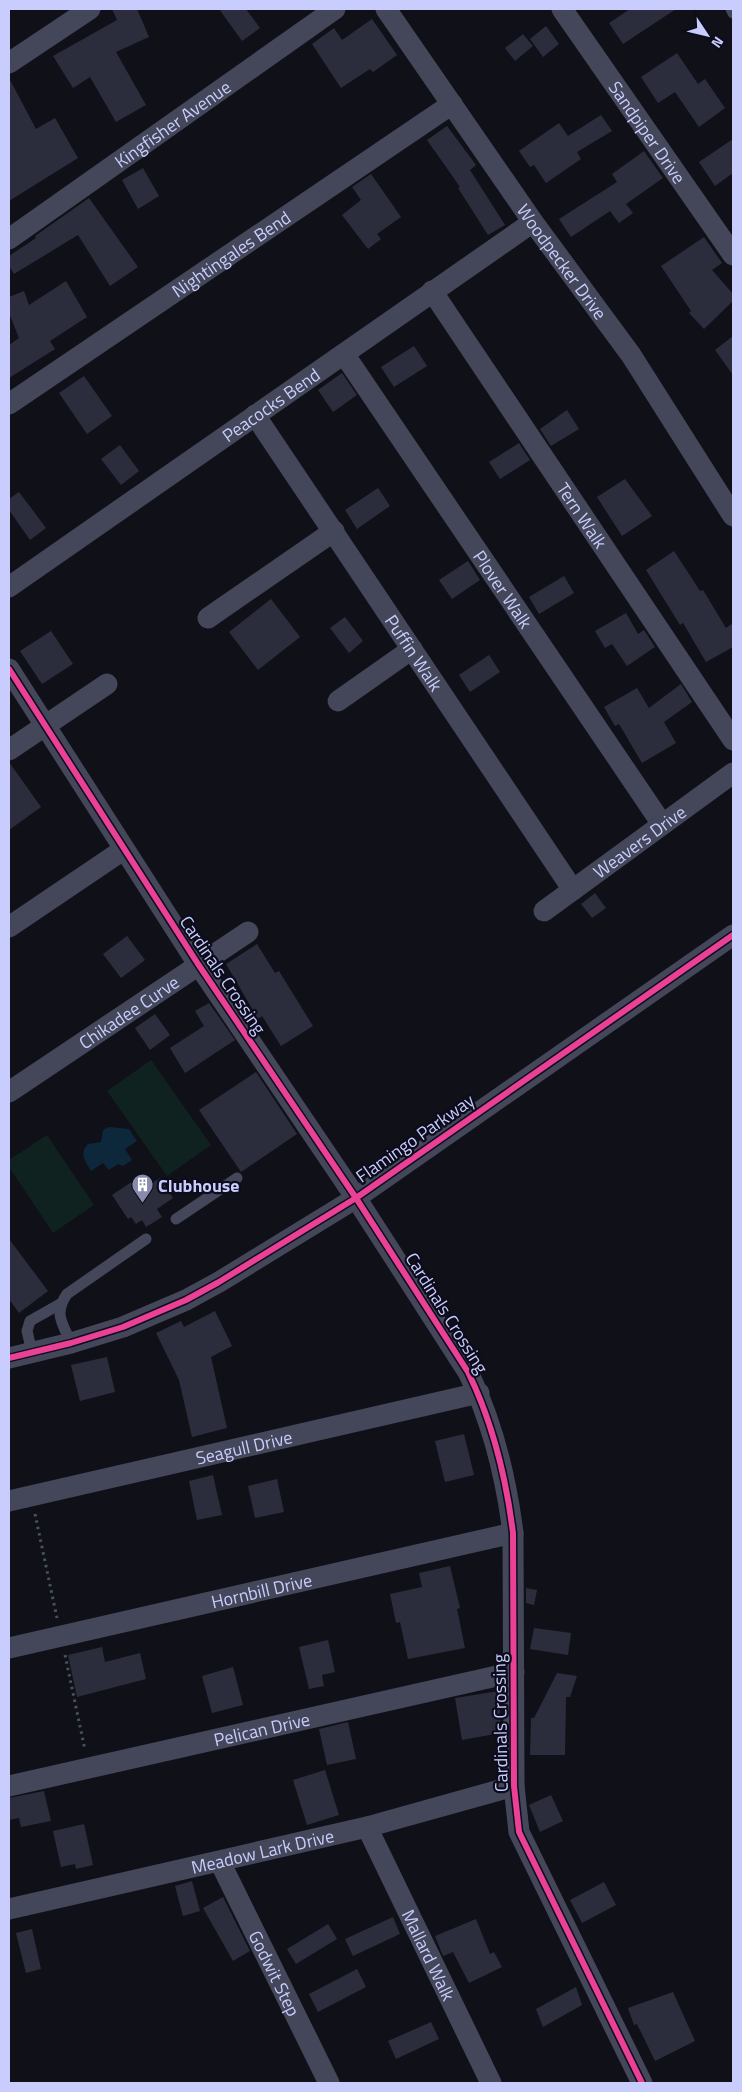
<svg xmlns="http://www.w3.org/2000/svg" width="742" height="2092" font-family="'Titillium Web',sans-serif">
  <rect width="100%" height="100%" fill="#101018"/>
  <g fill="#0f221f">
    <polygon points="151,1060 211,1145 167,1176 107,1091"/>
    <polygon points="47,1135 94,1205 53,1233 9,1167 9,1160"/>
  </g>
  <path fill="#0d283b" d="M109 1127 129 1129 137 1141 125 1149 132 1160 123 1166 118 1164 109 1170 103 1163 91 1171C85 1161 79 1153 88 1144L101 1142 103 1130Z"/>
  <g fill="#2c2d3c">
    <polygon points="112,9 137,9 149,37 116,52 146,105 116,122 90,77 73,88 53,56 117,20"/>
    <polygon points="219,9 246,9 260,28 242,41"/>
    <polygon points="630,9 676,9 623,44 609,23"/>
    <polygon points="372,19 397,55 373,72 370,69 341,88 312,44 334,28 342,40"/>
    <polygon points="546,26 559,44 543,57 530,39"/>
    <polygon points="523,34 533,46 515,61 505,48"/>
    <polygon points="677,53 698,84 705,79 725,108 699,127 675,92 658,103 641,77"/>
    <polygon points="9,78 36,129 55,118 78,158 9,201"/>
    <polygon points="601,115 612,131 577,152 581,159 546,183 534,165 530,167 519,151 559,123 568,136"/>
    <polygon points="447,126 476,165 470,170 505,225 488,235 458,188 460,187 427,140"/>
    <polygon points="733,139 733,173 715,186 699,162"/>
    <polygon points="644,151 663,178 626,204 633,213 619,223 610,211 571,237 559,219 617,182 612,174"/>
    <polygon points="143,168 159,196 138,209 122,180"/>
    <polygon points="371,174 401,217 377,234 381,239 368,249 342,215 361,200 352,187"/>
    <polygon points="89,198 138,267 110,286 78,235 14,274 9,266 9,256 36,238 35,236"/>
    <polygon points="704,237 722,263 712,270 733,294 733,301 704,329 689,313 691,311 661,266"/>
    <polygon points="66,281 87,317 50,341 55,349 9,378 9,345 19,338 9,313 9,297 24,291 29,305"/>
    <polygon points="733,336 733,375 715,350"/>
    <polygon points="414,346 427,366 394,387 381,367"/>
    <polygon points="342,373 357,395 333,412 318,390"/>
    <polygon points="84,376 112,416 87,434 59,393"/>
    <polygon points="567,410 579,429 551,446 540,429"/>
    <polygon points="519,443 530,460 500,479 489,462"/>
    <polygon points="120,445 139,471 121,485 101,459"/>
    <polygon points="625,479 652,516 622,536 597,497"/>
    <polygon points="378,488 390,506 357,529 345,510"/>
    <polygon points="19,492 46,528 30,540 9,510 9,499"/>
    <polygon points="674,551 700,591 703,590 726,628 733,623 733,647 706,662 683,623 680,625 646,570"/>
    <polygon points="468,561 480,580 452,599 439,580"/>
    <polygon points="564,576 574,593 539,614 529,597"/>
    <polygon points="271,599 300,637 258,670 229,632"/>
    <polygon points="626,613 638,634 644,630 655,647 627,666 612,644 605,648 595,631"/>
    <polygon points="345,617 363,641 349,653 330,628"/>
    <polygon points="51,631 73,664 42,684 20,651"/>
    <polygon points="489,655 500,672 470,692 459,675"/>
    <polygon points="681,684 692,702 664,722 676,743 642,763 619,724 615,726 604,707 637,688 649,708"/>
    <polygon points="9,762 41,807 9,830"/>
    <polygon points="595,893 606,908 592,918 581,904"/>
    <polygon points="127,936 145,960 121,978 103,954"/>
    <polygon points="257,944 275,973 279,971 313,1026 281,1046 262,1016 258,1019 226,964"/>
    <polygon points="209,1003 235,1040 185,1073 170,1048 204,1026 195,1011"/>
    <polygon points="155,1014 170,1035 150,1050 135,1028"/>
    <polygon points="256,1072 297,1134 241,1172 199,1110"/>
    <polygon points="145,1173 152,1183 160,1178 173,1198 157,1209 162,1217 146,1227 142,1220 136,1224 131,1217 128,1219 112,1195"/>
    <polygon points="9,1239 48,1291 19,1313 9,1299"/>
    <polygon points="215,1311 232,1346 211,1357 227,1428 192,1437 179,1380 156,1333 181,1321 184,1327"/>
    <polygon points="107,1357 115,1392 80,1401 71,1365"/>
    <polygon points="464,1434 474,1475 445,1482 435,1441"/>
    <polygon points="213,1475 222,1515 197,1520 189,1481"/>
    <polygon points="277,1479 284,1512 255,1518 248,1486"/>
    <polygon points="450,1566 460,1608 457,1609 465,1648 408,1659 400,1622 396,1623 390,1594 422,1587 419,1573"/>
    <polygon points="526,1588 537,1590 534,1605 526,1603"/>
    <polygon points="534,1628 571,1633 568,1655 530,1649"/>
    <polygon points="328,1640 335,1672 322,1675 324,1686 309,1689 299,1647"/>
    <polygon points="102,1647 105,1662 140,1653 146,1679 77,1697 68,1655"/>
    <polygon points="233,1667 243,1705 212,1713 202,1676"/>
    <polygon points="557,1673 577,1676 570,1697 566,1697 565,1755 530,1755 531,1718 534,1718"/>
    <polygon points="499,1691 501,1733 462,1740 455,1698"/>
    <polygon points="348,1722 356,1759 327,1765 319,1729"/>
    <polygon points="325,1770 339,1815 307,1825 293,1780"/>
    <polygon points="44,1791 51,1821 21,1827 19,1818 9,1820 9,1798"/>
    <polygon points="551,1795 563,1821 540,1832 529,1805"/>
    <polygon points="84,1824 93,1865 76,1869 75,1864 61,1867 53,1831"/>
    <polygon points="192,1881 200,1911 183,1916 175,1886"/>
    <polygon points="604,1882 616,1905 582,1923 570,1900"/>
    <polygon points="223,1897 250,1951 233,1961 203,1908"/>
    <polygon points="393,1917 400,1934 353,1956 345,1939"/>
    <polygon points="476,1919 490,1954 494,1952 502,1967 469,1983 453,1952 443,1956 435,1936"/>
    <polygon points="328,1924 337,1939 296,1964 287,1949"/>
    <polygon points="32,1929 41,1969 26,1973 16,1933"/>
    <polygon points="357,1969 366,1987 318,2012 309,1994"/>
    <polygon points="576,1987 582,2005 543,2027 536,2009"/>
    <polygon points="673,1992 695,2041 655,2061 637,2024 634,2025 628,2008"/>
    <polygon points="431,2022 439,2039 396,2059 388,2041"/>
  </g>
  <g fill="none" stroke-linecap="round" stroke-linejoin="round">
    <g stroke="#44545c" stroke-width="3" stroke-dasharray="2.5 4" stroke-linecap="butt">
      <polyline points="35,1514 57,1618"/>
      <polyline points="65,1655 85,1750"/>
    </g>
    <g stroke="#444759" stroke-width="11">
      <polyline points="731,9 733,13"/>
      <polyline points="176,1219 237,1178"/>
      <path d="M71 1343C63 1324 53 1314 67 1294L146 1239"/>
      <polyline points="32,1352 27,1331 30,1321 60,1304"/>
    </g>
    <g stroke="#444759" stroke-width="21">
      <path id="s1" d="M386 9 533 222 631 355 733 516"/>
      <path id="s2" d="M562 9 733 255"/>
      <polyline points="9,63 90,9"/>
      <path id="s3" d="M9 239 335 9"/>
      <path id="s4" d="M432 291 733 740"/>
      <path id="s5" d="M344 354 662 824"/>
      <path id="s6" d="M9 404 452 104"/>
      <path id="s7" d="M255 415 573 890"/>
      <path id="s8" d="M9 587 533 222"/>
      <polyline points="208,618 334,531"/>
      <path d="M9 669 198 964 356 1198 468 1372C493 1423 506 1477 513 1533L514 1786 519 1832 642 2083"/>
      <polyline points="338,701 412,649"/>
      <polyline points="9,750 107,684"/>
      <path id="s9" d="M544 911 733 773"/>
      <polyline points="9,927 123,850"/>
      <path id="s10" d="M9 1092 248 932"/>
      <polyline points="9,1358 71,1343 123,1327 186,1300 219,1282 356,1198 733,935"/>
      <path id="s11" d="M9 1501 479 1393"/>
      <path id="s12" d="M9 1648 513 1533"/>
      <path id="s13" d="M9 1786 514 1672"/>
      <path id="s14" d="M367 1827 491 2083"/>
      <path id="s15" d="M220 1862 329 2083"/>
      <path id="s16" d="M9 1909 367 1827 514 1786"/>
    </g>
    <defs>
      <g id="cycleway">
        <path d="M9 669 198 964 356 1198 468 1372C493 1423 506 1477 513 1533L514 1786 519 1832 642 2083"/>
        <polyline points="9,1358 71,1343 123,1327 186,1300 219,1282 356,1198 733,935"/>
      </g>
    </defs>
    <use href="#cycleway" stroke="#0c0c1c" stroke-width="9"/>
    <use href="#cycleway" stroke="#ea4096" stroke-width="6"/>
  </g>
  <defs>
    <symbol id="building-pin" viewBox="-11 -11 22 30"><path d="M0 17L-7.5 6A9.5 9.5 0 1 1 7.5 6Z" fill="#888bad" stroke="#0c0c1c"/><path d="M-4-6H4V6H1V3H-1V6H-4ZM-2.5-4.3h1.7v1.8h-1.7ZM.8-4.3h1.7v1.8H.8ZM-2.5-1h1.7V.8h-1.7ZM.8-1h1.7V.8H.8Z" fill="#fff"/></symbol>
  </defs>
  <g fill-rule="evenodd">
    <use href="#building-pin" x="130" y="1172" width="25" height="34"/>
  </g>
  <g text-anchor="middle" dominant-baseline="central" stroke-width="4.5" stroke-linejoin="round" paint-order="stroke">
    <g font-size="18" fill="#c8cdfd" stroke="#0c0c1c">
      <text stroke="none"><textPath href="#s3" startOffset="200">Kingfisher Avenue</textPath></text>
      <text stroke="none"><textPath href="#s2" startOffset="150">Sandpiper Drive</textPath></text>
      <text stroke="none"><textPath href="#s6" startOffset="268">Nightingales Bend</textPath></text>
      <text stroke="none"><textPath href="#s1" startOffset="308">Woodpecker Drive</textPath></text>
      <text stroke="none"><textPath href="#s8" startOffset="319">Peacocks Bend</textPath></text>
      <text stroke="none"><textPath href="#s4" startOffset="270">Tern Walk</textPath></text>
      <text stroke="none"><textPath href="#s5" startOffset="284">Plover Walk</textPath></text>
      <text stroke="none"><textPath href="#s7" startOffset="286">Puffin Walk</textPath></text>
      <text stroke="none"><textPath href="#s9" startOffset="118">Weavers Drive</textPath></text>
      <text transform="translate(223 975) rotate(56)">Cardinals Crossing</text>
      <text stroke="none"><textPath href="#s10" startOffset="144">Chikadee Curve</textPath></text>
      <text transform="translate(415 1138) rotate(-35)">Flamingo Parkway</text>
      <text transform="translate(447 1313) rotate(58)">Cardinals Crossing</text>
      <text stroke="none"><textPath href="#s11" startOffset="241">Seagull Drive</textPath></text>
      <text stroke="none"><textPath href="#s12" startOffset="259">Hornbill Drive</textPath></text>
      <text transform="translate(500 1723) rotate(-91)">Cardinals Crossing</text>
      <text stroke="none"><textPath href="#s13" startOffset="259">Pelican Drive</textPath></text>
      <text stroke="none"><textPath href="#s16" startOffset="260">Meadow Lark Drive</textPath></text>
      <text stroke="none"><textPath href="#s14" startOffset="142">Mallard Walk</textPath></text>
      <text stroke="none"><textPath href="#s15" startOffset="124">Godwit Step</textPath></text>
    </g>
    <g font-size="18" font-weight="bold" fill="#c8cdfd" stroke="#0c0c1c" text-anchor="start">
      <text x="158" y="1185">Clubhouse</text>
    </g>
  </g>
  <rect width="742" height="2092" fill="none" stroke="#c8cdfd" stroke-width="20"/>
  <g transform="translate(707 35) rotate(125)" stroke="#0c0c1c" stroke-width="4" paint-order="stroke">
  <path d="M0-4L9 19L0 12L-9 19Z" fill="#c8cdfd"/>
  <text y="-8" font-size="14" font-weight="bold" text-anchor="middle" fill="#c8cdfd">N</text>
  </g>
</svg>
